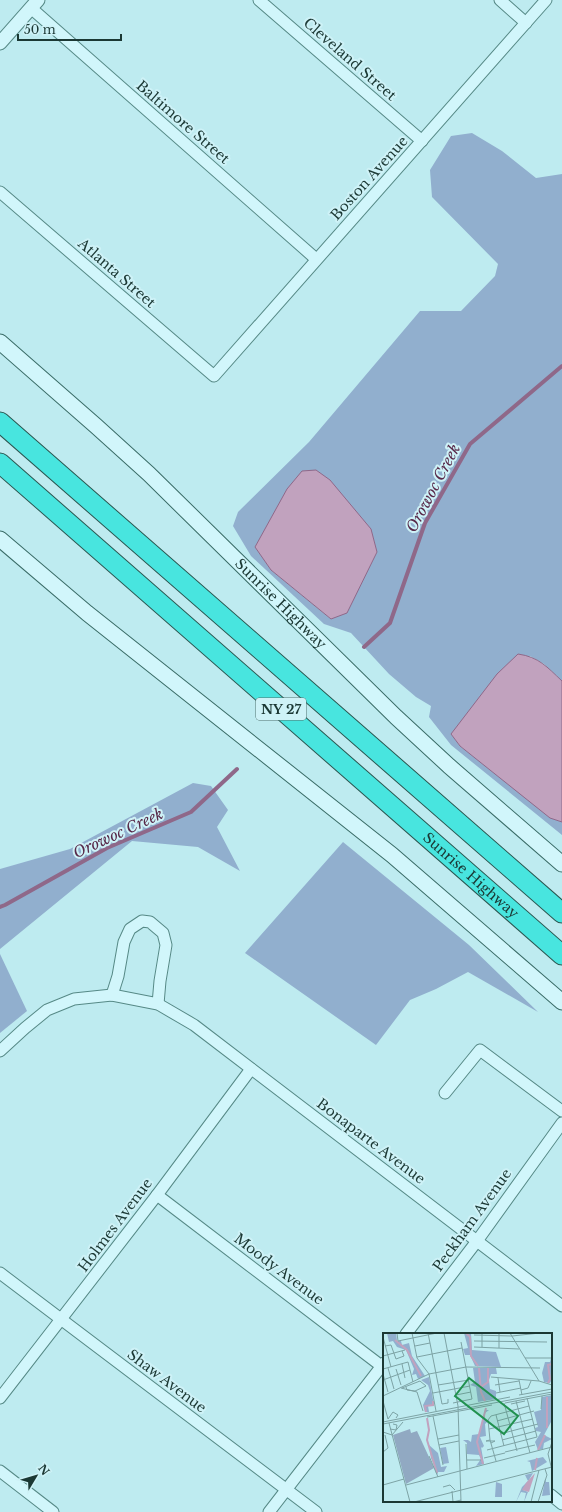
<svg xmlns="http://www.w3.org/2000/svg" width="562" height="1512" font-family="'Libre Baskerville',serif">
  <rect width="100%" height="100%" fill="#beebf0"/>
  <g fill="#91afce" fill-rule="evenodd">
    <path d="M472 133 502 151 536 178 562 174V681L544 664 530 656 451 734 460 746 550 817 562 822V835L451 745 429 717 431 706 416 697 389 674 351 633 324 624 251 556 233 526 238 512 309 442 420 311H461L495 276 498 264 432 197 430 170 451 136ZM255 546 377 552 360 585 331 619 271 570Z"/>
    <polygon points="193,783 211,786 228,810 217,827 240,871 198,847 132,841 0,949 0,869 70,849"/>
    <polygon points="343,842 469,945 538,1012 468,972 436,989 410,1000 376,1045 245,953"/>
    <polygon points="0,954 27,1011 0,1033"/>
  </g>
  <g fill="#c1a2be" stroke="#8f6889">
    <polygon points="316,470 330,480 371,529 377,552 347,613 331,619 271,570 255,547 287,489 302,471"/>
    <path d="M518 654C539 657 547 667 562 681V822L550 818 460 746 451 734 497 674Z"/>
  </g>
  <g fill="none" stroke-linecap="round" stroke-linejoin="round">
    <g stroke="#8f6889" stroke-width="4">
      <polyline points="364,647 390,623 425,523 470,444 562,366"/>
      <polyline points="0,907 5,905 107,848 191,812 237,769"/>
    </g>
    <defs>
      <g id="minor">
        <polyline points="259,0 422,141"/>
        <polyline points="500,0 526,23"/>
        <polyline points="31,8 316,259"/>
        <polyline points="0,192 214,376 546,0"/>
        <polyline points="112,995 118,976 124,942 130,929 142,921 150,922 163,933 166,945 160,981 158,1004"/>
        <polyline points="0,1051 25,1028 47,1010 74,999 112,995 158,1004 194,1025 562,1306"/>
        <polyline points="445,1093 480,1050 562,1111"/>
        <polyline points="157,1195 384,1368"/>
        <polyline points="0,1273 316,1512"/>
        <polyline points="406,1334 477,1241 562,1123"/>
        <polyline points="0,1398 157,1195 251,1069"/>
        <polyline points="0,1471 53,1512"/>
        <polyline points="551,1495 562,1504"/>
        <polyline points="269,1512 384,1363"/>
      </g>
      <polyline id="tertiary" points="0,43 38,0"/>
      <g id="secondary">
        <path id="s1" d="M0 342 96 426 149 474 396 717 449 766 562 864"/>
        <polyline points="0,539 87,613 392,855 562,1002"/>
      </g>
      <g id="motorway">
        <polyline points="0,422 562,913"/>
        <path id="s2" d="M0 463 562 955"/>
      </g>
    </defs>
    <use href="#minor" stroke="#568986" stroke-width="13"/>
    <use href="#tertiary" stroke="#568986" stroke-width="15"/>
    <use href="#secondary" stroke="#396b66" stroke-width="17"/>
    <use href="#motorway" stroke="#2b5650" stroke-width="21"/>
    <use href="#minor" stroke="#d1f6fb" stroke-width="11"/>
    <use href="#tertiary" stroke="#d1f6fb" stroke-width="13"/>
    <use href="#secondary" stroke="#d1f6fb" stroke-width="15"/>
    <use href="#motorway" stroke="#48e5df" stroke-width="19"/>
  </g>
  <g text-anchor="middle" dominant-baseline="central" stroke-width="4" stroke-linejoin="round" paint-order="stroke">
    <rect fill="#cef2f7" stroke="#51706e" stroke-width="1" x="256" y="698" width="50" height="22" rx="3"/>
    <g font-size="13" font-weight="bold" fill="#1b3834">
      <text x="281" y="709">NY 27</text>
    </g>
    <g font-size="14" fill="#1b3834" stroke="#cef2f7">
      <text transform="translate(350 59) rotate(41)">Cleveland Street</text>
      <text transform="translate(183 122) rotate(41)">Baltimore Street</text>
      <text transform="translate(369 178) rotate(-48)">Boston Avenue</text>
      <text transform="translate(117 273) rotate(41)">Atlanta Street</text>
      <text stroke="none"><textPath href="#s1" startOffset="384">Sunrise Highway</textPath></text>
      <text stroke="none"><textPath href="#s2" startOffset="626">Sunrise Highway</textPath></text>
      <text transform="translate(371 1141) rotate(37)">Bonaparte Avenue</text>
      <text transform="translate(472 1220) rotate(-54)">Peckham Avenue</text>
      <text transform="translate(115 1225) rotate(-53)">Holmes Avenue</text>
      <text transform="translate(279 1269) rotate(37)">Moody Avenue</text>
      <text transform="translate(167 1381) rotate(37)">Shaw Avenue</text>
    </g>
    <g font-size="15" font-style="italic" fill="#582949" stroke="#cef2f7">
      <text transform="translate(433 488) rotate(-62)">Orowoc Creek</text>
      <text transform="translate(118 833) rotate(-25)">Orowoc Creek</text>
    </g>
  </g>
  <g transform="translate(383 1333)">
    <rect width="169" height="169" fill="#beebf0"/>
    <path d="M4 0H13L14 8H18L19 12 26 10 29 23 42 43 35 46 33 41 29 42 31 36 23 17 14 14 10 8 6 9ZM81 0H88L89 17 113 19 118 34 92 33 87 22H82L80 16 85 15ZM168 25H169V46L167 50 161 49 159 40 162 29H167ZM90 35H113L114 41H108L106 47 107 56 113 58V66L95 69 93 54 87 52 92 49ZM46 44 51 72 45 73 46 79H42L40 72 47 58 45 52 38 47ZM169 62 168 89 161 102 169 106 161 110 160 116 155 117 152 109 158 99 153 98 152 95 155 94 151 79 158 77 159 64ZM102 77H106L102 80V87L105 88 102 91 103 103 97 104 101 113 99 115 98 114 101 131 93 133 98 126 96 122 84 121V110L80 107H85L88 109 89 102 96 101ZM46 112 55 120 58 134 64 133 61 139H55V142L48 125ZM63 114 66 130 60 131 57 115ZM160 124 164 129 149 138 147 129 144 128ZM150 140 140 157 145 159 141 169 143 160 138 159 133 169 139 154 145 148 142 142ZM162 146 163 149H166L167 162 159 163ZM113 149 119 151V164H112Z" fill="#91afce"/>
    <path d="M27 96 28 100 34 98 51 135 23 151 10 102Z" fill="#91a9c2"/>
    <path d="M152 140 146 159 139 157 143 150Z" fill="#c1a2be"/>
    <path fill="none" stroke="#c1a2be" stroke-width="2" d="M83 0 87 4 88 23 95 33M12 7 24 17 38 43M96 35 98 59 102 68M165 50 167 46 165 32 169 31M98 54 105 49V35M43 79 42 73 50 72V68M44 85 46 97 44 107 54 140M164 95V64M155 117 162 102M100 131 94 109 103 75M152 137 154 125"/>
    <path fill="none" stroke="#7da3a5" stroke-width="1" d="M14 0 15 8 54 0M29 0 34 25 46 41 53 78M45 0 59 71 65 70V66M61 0 75 73 78 169M127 0 156 48 169 52M91 2 129 3 157 0M0 4 8 34M91 8 164 9M2 13 8 12 13 26 21 23 19 18M32 13 47 10M91 14 136 16M99 14V0M116 15V0M0 23 22 17M34 24 79 15M142 25H169V23M19 31 22 45M5 35 11 56M0 36 25 29 30 49M13 36 18 52M0 41 5 59M108 44 156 48M115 45 117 59M0 47 27 37M136 47 139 62M55 52 86 47M112 52 136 48M18 55 34 59 40 78M19 55 37 48 43 53 32 58 24 57 23 54M138 57 145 55 148 48M50 60 87 53M113 60 138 55M73 62 88 59M136 62 169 56M0 63 46 41 83 34 157 35M0 68 5 86M133 68 147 120M70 70 89 66 78 9M121 70 134 118M122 70 169 61M128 71 142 68M158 76 159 63M113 82 121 113M50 83 60 132M108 83 105 87 107 107 113 128M108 83 146 73M44 84 109 72M5 86 10 79 15 82 13 85M114 88 151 78M0 89 127 64M6 90 27 169M0 91 169 59M7 96 13 97 14 92 10 91M106 96 150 86M0 99 9 102 20 89M117 101 155 91M55 106 76 102M107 107 103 108H112L108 110M119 107 153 98M169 109 165 121 169 137M83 111 84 136M56 112 76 108M104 117 154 104 144 65M0 119 5 115 2 102M122 119 152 112M46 123 55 144M101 125 122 120M84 127H98M0 152 21 146M23 152 169 114M60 154 67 152 72 157M69 158 70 169 78 167M31 169 169 134M148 169 156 137M155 169 164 142 162 136"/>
    <path fill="#21914f" fill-opacity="0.15" stroke="#21914f" stroke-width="2" d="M86 45 135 83 121 101 72 63Z"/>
    <rect width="169" height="169" fill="none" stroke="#1b3834" stroke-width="2"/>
  </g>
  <g transform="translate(36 1476) rotate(52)" stroke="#cef2f7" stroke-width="3" paint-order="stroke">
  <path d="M0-3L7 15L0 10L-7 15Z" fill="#1b3834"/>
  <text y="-6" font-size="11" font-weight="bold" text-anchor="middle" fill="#1b3834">N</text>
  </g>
  <path d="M18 34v6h103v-6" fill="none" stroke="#1b3834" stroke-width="2"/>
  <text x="24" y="34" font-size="12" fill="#1b3834" stroke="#cef2f7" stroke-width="3" paint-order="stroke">50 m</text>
</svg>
